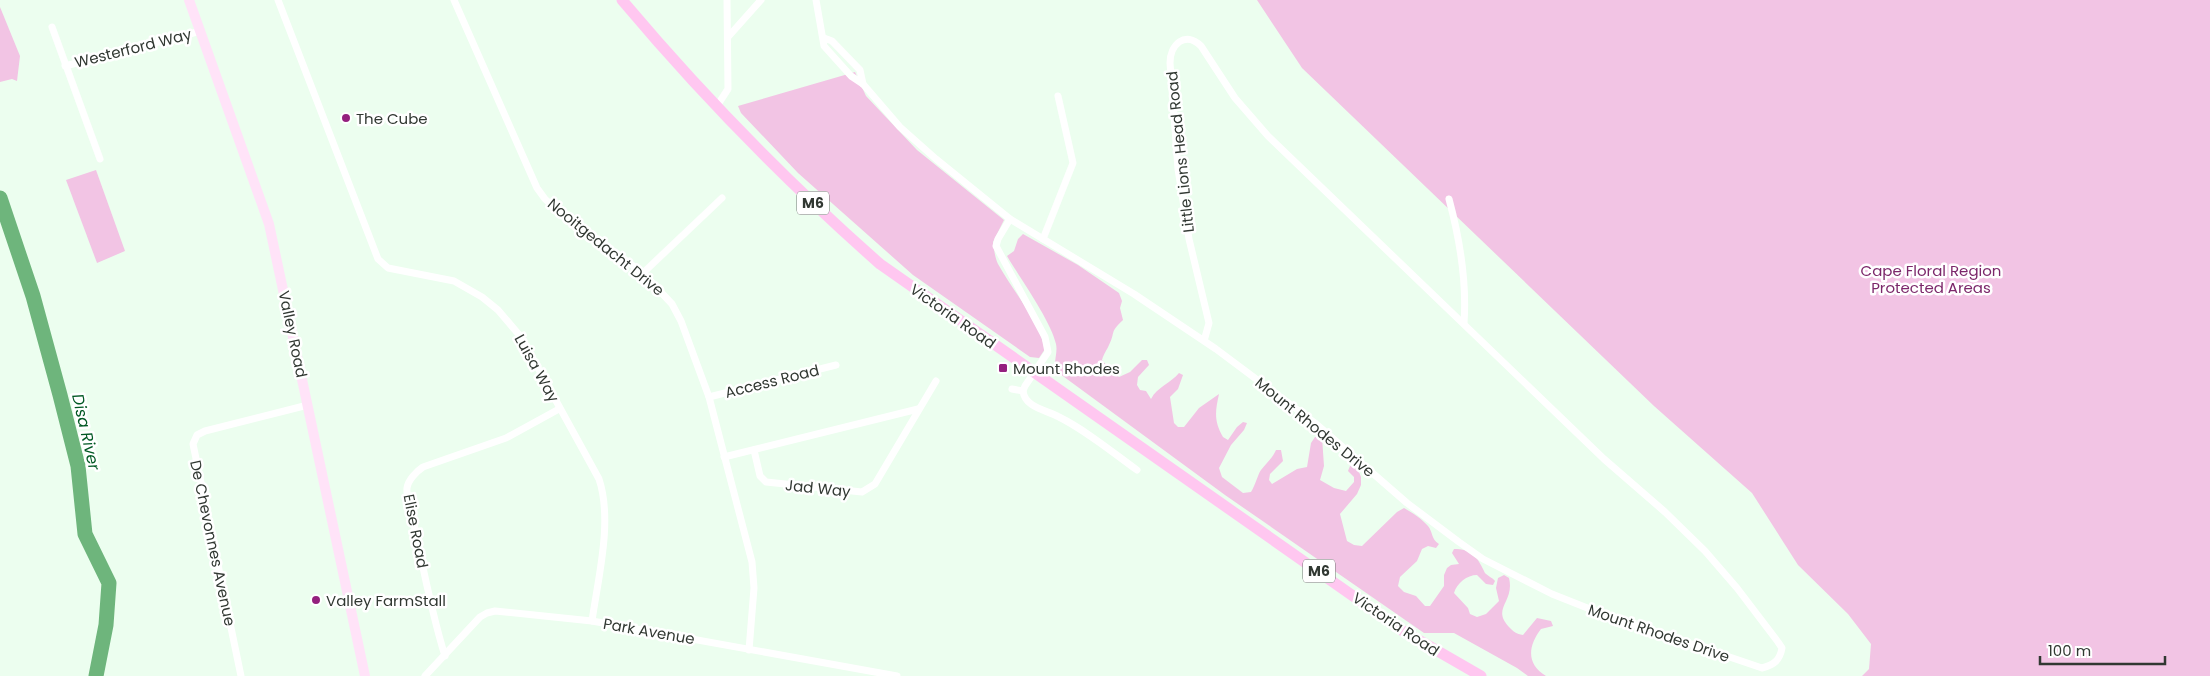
<svg xmlns="http://www.w3.org/2000/svg" width="2210" height="676" font-family="Poppins,sans-serif">
  <rect width="100%" height="100%" fill="#ecfeef"/>
  <g fill="#f2c4e4">
    <polygon points="1257,0 2210,0 2210,676 1862,676 1869,669 1871,644 1848,614 1798,565 1752,493 1654,406 1302,68"/>
    <polygon points="0,7 20,56 17,81 12,79 0,82"/>
    <path d="M855 72 866 96 917 150 1004 220 993 242C994 249 995 258 998 264 1014 293 1037 317 1045 349L1039 358 1030 357 913 275 798 173 741 113 738 106Z"/>
    <polygon points="96,170 125,251 97,263 66,180"/>
    <path d="M1023 234 1078 265 1119 293 1122 301 1120 308 1123 320C1109 333 1116 331 1109 345 1107 350 1104 353 1102 360L1112 372 1119 377 1130 372 1142 360H1147L1149 365 1138 377 1137 385 1140 390 1146 391 1151 399C1157 387 1171 383 1179 373L1183 375 1178 389 1170 397 1174 423 1178 427H1184L1199 408 1219 394C1215 412 1214 421 1223 437L1228 440 1237 427 1243 422 1247 423 1244 430 1231 445 1219 468 1222 477 1243 493 1251 492C1255 486 1258 474 1261 470 1266 463 1272 459 1276 450H1281L1283 461 1270 474 1269 480 1272 484 1297 469 1307 467 1311 443 1315 437H1322L1324 466 1320 480 1334 488 1346 491 1354 482V477L1348 471 1350 466 1357 467 1361 477V485L1357 494 1340 514 1347 541 1354 545 1362 546 1397 512 1404 508C1413 513 1422 519 1428 526 1433 532 1431 539 1439 544L1436 548 1428 546 1422 549 1417 561 1400 577 1398 586 1404 592 1416 596 1425 606H1430L1444 586V575L1447 568 1451 565 1459 564 1452 553 1454 549C1471 549 1477 556 1484 571 1485 575 1492 577 1495 581L1493 585 1486 584 1477 575C1467 575 1457 583 1454 593L1468 608 1470 614 1477 617 1486 614 1499 601 1496 588 1498 578 1504 575 1509 578C1515 602 1491 608 1509 627 1514 632 1516 634 1523 635L1537 618 1551 621 1553 626 1541 629C1528 646 1526 664 1546 676H1528L1517 668 1454 633H1424L1225 495 1056 371C1053 362 1058 353 1056 344 1051 321 1020 278 1007 256L1014 251 1018 239Z"/>
  </g>
  <g fill="none" stroke-linecap="round" stroke-linejoin="round">
    <polyline stroke="#6eb57c" stroke-width="15" points="0,198 33,296 60,395 78,466 85,534 109,583 106,625 96,676"/>
    <g stroke="#fff" stroke-width="7">
      <path d="M278 0 378 259 388 268 454 281 482 297 498 310 521 337 599 479C613 521 598 578 592 621"/>
      <polyline points="454,0 537,188 545,199 557,210 643,273 672,304 681,321 709,397 752,562 754,588 749,650"/>
      <path d="M816 0 824 46 851 76 863 84 900 127 936 159 1010 219 1134 294 1216 349 1315 423 1407 503 1459 542 1483 559 1552 594 1600 613 1762 668C1774 665 1780 660 1782 648L1778 642 1737 588 1705 551 1665 512 1604 459 1268 136 1235 98 1201 46C1185 30 1170 45 1170 63L1178 169 1189 239 1209 323 1204 341"/>
      <polyline points="52,27 100,159"/>
      <polyline points="728,37 761,0"/>
      <polyline points="824,38 832,41 860,70 863,84"/>
      <polyline points="65,66 201,31"/>
      <polyline points="717,106 728,89 727,0"/>
      <path d="M1449 199C1460 240 1467 281 1464 323"/>
      <path d="M1010 219 998 239 996 246 1045 337 1048 352 1025 386 1023 391C1025 408 1047 410 1059 417 1087 431 1112 452 1137 470"/>
      <polyline points="1043,239 1073,163 1058,96"/>
      <polyline points="643,273 722,198"/>
      <polyline points="1012,389 1023,391"/>
      <polyline points="709,397 836,365"/>
      <polyline points="754,450 760,476 766,482 862,492 875,484 936,381"/>
      <polyline points="724,457 918,409"/>
      <path d="M445 656C432 615 424 572 415 529 412 517 406 501 407 488 408 480 417 471 423 467L506 438 559 409"/>
      <polyline points="241,676 193,444 197,435 205,431 308,405"/>
      <polyline points="425,676 480,617 487,613 495,611 592,621 897,676"/>
    </g>
    <polyline stroke="#ffe3f8" stroke-width="10" points="189,0 269,224 365,676"/>
    <path stroke="#ffc7f0" stroke-width="11" d="M622 0C701 94 788 183 880 264L1403 631 1481 676"/>
  </g>
  <g fill="#94207e" stroke="#fff" stroke-width="2">
    <circle cx="346" cy="118" r="5"/>
    <rect x="998" y="363" width="10" height="10" rx="2.5"/>
    <circle cx="316" cy="600" r="5"/>
  </g>
  <g text-anchor="middle" dominant-baseline="central" stroke-width="5" stroke-linejoin="round" paint-order="stroke">
    <g fill="#fff" stroke="#6f7470" stroke-width="1">
      <rect x="797" y="191.5" width="32" height="23" rx="4"/>
      <rect x="1303" y="559.5" width="32" height="23" rx="4"/>
    </g>
    <g font-size="14" font-weight="bold" fill="#313832">
      <text x="813" y="203">M6</text>
      <text x="1319" y="571">M6</text>
    </g>
    <g font-size="15" fill="#313832" stroke="#fff">
      <text transform="translate(133 48) rotate(-14)">Westerford Way</text>
      <text transform="translate(1180 152) rotate(-96)">Little Lions Head Road</text>
      <text transform="translate(606 247) rotate(39)">Nooitgedacht Drive</text>
      <text transform="translate(953 316) rotate(35)">Victoria Road</text>
      <text transform="translate(293 334) rotate(78)">Valley Road</text>
      <text transform="translate(537 368) rotate(61)">Luisa Way</text>
      <text transform="translate(772 381) rotate(-14)">Access Road</text>
      <text transform="translate(1315 427) rotate(39)">Mount Rhodes Drive</text>
      <text transform="translate(818 488) rotate(6)">Jad Way</text>
      <text transform="translate(416 531) rotate(79)">Elise Road</text>
      <text transform="translate(213 543) rotate(78)">De Chevonnes Avenue</text>
      <text transform="translate(1396 624) rotate(34)">Victoria Road</text>
      <text transform="translate(649 631) rotate(10)">Park Avenue</text>
      <text transform="translate(1659 633) rotate(19)">Mount Rhodes Drive</text>
    </g>
    <g font-size="15" fill="#313832" stroke="#fff" text-anchor="start">
      <text x="356" y="118">The Cube</text>
      <text x="1013" y="368">Mount Rhodes</text>
      <text x="326" y="600">Valley FarmStall</text>
    </g>
    <g font-size="15" fill="#7c286b" stroke="#fff">
      <text x="1931" y="270">Cape Floral Region<tspan x="1931" dy="17">Protected Areas</tspan></text>
    </g>
    <g font-size="16" font-style="italic" fill="#015823" stroke="#fff">
      <text transform="translate(86 432) rotate(77)">Disa River</text>
    </g>
  </g>
  <path d="M2040 656v8h125v-8" fill="none" stroke="#313832" stroke-width="2.5"/>
  <text x="2048" y="656" font-size="15" fill="#313832" stroke="#ffffff" stroke-width="4" paint-order="stroke">100 m</text>
</svg>
